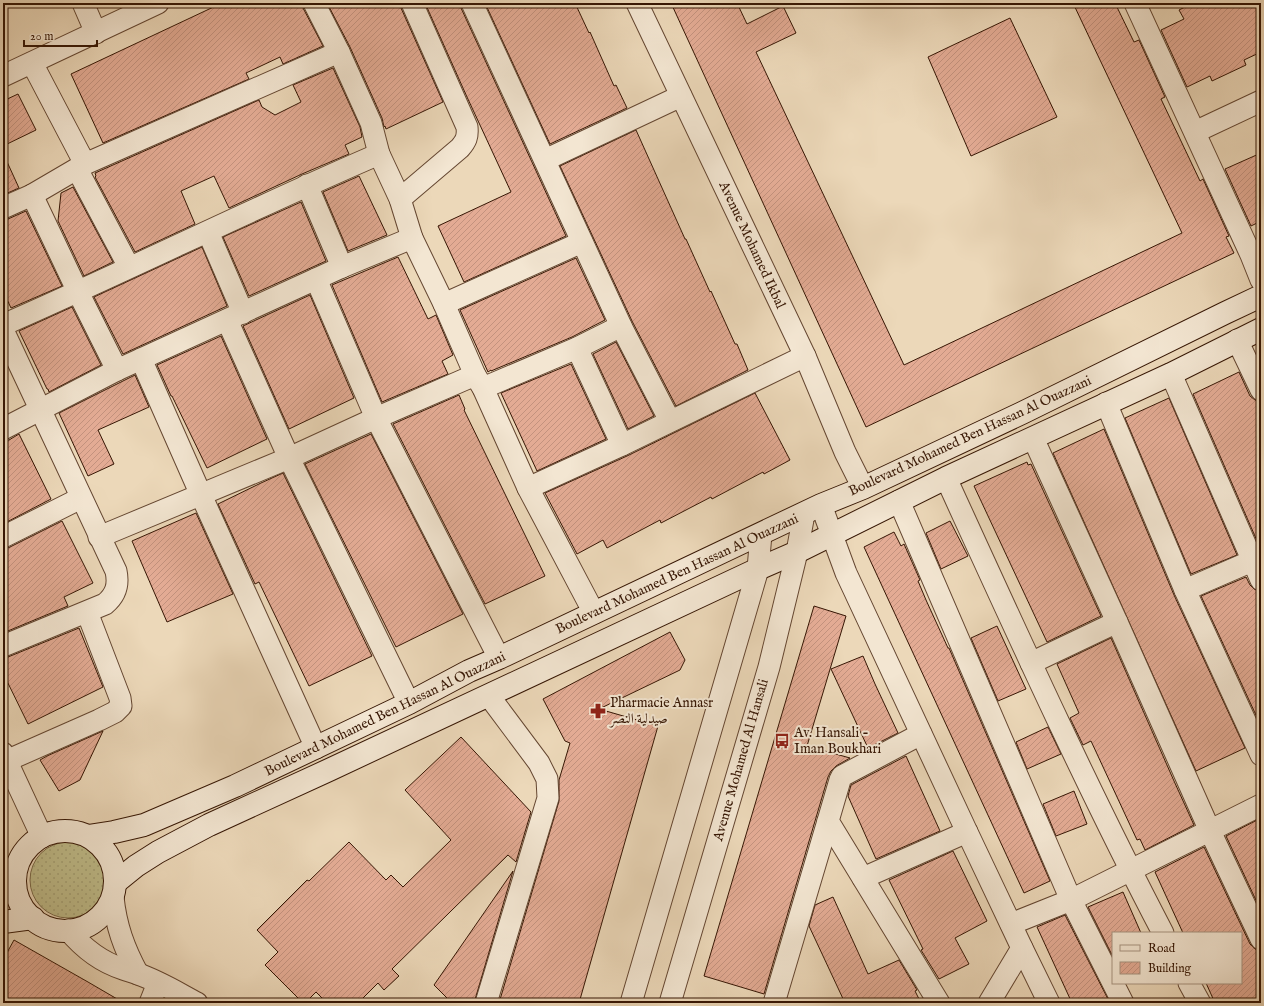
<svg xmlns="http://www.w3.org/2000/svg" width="1264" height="1006" font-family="'IM FELL English',Amiri,serif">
  <defs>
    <pattern id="park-dots" width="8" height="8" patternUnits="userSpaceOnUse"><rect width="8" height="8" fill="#bfbc8a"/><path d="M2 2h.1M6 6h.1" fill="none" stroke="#a5a175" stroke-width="1.8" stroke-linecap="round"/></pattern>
    <pattern id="building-hatch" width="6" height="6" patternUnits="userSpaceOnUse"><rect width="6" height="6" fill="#e3ab94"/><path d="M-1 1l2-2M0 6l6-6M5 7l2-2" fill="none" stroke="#c3927e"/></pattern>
  </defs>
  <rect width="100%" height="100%" fill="#ecd8b9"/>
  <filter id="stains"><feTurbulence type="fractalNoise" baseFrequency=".005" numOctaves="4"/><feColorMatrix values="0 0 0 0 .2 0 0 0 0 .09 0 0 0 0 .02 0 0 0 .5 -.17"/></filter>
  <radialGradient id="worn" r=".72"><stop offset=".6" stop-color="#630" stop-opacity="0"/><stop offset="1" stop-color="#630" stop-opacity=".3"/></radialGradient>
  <circle fill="url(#park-dots)" stroke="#7a6947" cx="68" cy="880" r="38"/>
  <g fill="url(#building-hatch)" stroke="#361604">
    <polygon points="222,3 302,3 303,8 323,46 283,64 280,57 246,73 249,79 103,143 71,74"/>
    <polygon points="327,3 400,3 401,8 443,102 386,129 385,126 384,127 382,118 350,47"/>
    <polygon points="425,3 460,3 461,8 566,236 464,282 438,226 511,192 467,97"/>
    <polygon points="485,3 575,3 589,33 590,32 614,86 616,85 627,108 550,144"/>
    <polygon points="671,3 737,3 747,24 783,6 796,33 756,52 904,365 1182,233 1073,3 1115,3 1134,42 1139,40 1165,97 1161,99 1200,181 1203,179 1229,236 1226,237 1234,253 866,427"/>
    <polygon points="1193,3 1261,3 1261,52 1244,60 1246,65 1212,81 1210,76 1187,87 1161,30 1184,19 1179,10"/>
    <polygon points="1010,18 1057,117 971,156 928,57"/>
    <polygon points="333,68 360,127 362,137 345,145 349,154 302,174 229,208 214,176 181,191 195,224 135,252 95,177 96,176 95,173 259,100 262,107 275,115 301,102 293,85"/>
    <polygon points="18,94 36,130 3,146 3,101"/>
    <polygon points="636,130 685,239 686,239 710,292 711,291 735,344 737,344 748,370 676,406 632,321 560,166"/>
    <polygon points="3,153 19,188 3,195"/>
    <polygon points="1261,153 1261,221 1251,226 1225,169"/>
    <polygon points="359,176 387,235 348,251 323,192"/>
    <polygon points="73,187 113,262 84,276 58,221 61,193"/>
    <polygon points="301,202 326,261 249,296 223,237"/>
    <polygon points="26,211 62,286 11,308 3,291 3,220 8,219"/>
    <polygon points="202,247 227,306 123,354 94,297"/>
    <polygon points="398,257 428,319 436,315 453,355 442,361 448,374 382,402 332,285"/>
    <polygon points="576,258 605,320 572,337 491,371 491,370 488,372 460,310"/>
    <polygon points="310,295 354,398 289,429 243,326"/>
    <polygon points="72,307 101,365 49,392 48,389 47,389 19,331"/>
    <polygon points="221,336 267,439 207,468 172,396 171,396 157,365"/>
    <polygon points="616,342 654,416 628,429 593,354"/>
    <polygon points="571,364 606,439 537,471 501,393"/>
    <polygon points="1239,372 1250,396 1255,400 1261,402 1261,550 1193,394"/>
    <polygon points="135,375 149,407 98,430 114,464 88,476 59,413"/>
    <polygon points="755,393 790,460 764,474 763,472 712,499 711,497 661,523 660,520 607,548 603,540 577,554 545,493 627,456"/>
    <polygon points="459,395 465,409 464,410 545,576 485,604 393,424"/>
    <polygon points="1169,398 1237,555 1191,574 1125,418"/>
    <polygon points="1104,429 1174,595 1245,748 1196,771 1053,453"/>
    <polygon points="19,434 51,499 3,524 3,441 9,440"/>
    <polygon points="371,434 463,614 396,647 305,464"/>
    <polygon points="1027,462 1028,465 1031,464 1101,616 1047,642 974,486"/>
    <polygon points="283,473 372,656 309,686 259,582 255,584 218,504 261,483"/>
    <polygon points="196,513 233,594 167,622 132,541"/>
    <polygon points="62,521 93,583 64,597 68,606 3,633 3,549 8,548"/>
    <polygon points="950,521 968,556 941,569 926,533"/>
    <polygon points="894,532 901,546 904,544 920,580 918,581 926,600 948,648 949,648 1050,881 1024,893 864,547"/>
    <polygon points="1246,577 1250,585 1254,589 1261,592 1261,726 1201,596"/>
    <polygon points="814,606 846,616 807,746 850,758 836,766 831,771 828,777 764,994 704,976"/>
    <polygon points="997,626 1026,689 998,701 971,638"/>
    <polygon points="79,628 103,687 28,724 3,673 3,658 8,657"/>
    <polygon points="670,632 685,660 680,670 599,709 658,726 579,1003 499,1003 559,801 559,780 570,743 565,741 543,699"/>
    <polygon points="1111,638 1174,781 1194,825 1145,850 1140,839 1137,840 1091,741 1083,745 1070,718 1079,713 1057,664"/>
    <polygon points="863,656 875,684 898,733 868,748 831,669"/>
    <polygon points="1048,727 1061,754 1027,769 1016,742"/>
    <polygon points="103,731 80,780 59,791 40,760 47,756"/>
    <polygon points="461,737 531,812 516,862 508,855 392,969 399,976 384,990 378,983 358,1003 327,1003 316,992 305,1003 303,1003 265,965 278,952 257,930 307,880 309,881 349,842 386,880 391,875 403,887 451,840 405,790"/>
    <polygon points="906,756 940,831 876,859 848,796 851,785"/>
    <polygon points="1074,791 1087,824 1056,836 1043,804"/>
    <polygon points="1261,818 1261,911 1226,836"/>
    <polygon points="1204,847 1250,944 1255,949 1261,951 1261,1003 1215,1003 1206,983 1241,983 1241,933 1183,933 1155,872"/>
    <polygon points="953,851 987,921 955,938 969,964 939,979 921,950 923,949 889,880"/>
    <polygon points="513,871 474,1003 452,1003 434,985"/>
    <polygon points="1123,892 1141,933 1113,933 1113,957 1088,907"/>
    <polygon points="833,897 868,974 899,960 917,990 915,991 921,1003 845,1003 809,926 815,905"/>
    <polygon points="1065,915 1110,1003 1072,1003 1037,927"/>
    <polygon points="14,940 88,982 124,1003 3,1003 3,960"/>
  </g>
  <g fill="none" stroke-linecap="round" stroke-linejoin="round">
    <defs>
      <g id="street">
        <polyline points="83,3 96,33"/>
        <polyline points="314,3 339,52 371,123 379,154 400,199 412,238 444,304 475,375 483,388 528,488 594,613"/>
        <polyline points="472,3 621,326 670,421"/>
        <polyline points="637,3 805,356 845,452 863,488"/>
        <polyline points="1135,3 1251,255 1261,280"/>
        <polyline points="32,63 85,164"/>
        <polyline points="3,76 158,3"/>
        <polyline points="1195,132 1261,101"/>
        <polyline points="545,160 681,96"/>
        <polyline points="77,169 129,267"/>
        <polyline points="307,185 342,267"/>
        <polyline points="32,195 78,292 117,370"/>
        <path d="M400 199 460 148C466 141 468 137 467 127L412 3"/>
        <polyline points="3,208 32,195 85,164 339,52"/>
        <polyline points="208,232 243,313"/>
        <polyline points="316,279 376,418 499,658"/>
        <polyline points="444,304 582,242"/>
        <polyline points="227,320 289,458 409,703"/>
        <path d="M3 325C129 270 253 208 379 154"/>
        <path d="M3 330 116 571C119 585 116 595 105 604L3 646"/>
        <polyline points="1237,340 1261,390"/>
        <polyline points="577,348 622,445"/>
        <polyline points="141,359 201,495 316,748"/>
        <polyline points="1171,374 1261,580"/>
        <polyline points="483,388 577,348 621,326"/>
        <polyline points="1106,403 1185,590 1261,755"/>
        <polyline points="3,429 117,370 342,267 412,238"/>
        <polyline points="1033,438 1117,622 1210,831 1261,939"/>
        <path d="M946 478C1016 631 1085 784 1163 933"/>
        <polyline points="528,488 622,445 805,356"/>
        <polyline points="899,501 1071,900 1123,1003"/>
        <polyline points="821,505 846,573 967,832 1022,948 1049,1003"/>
        <polyline points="3,537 81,498"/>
        <polyline points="99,537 289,458 376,418 475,375"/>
        <polyline points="1185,590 1252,561"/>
        <polyline points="1031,663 1117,622"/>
        <polyline points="921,734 842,776 840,780 828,821 939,1003"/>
        <polyline points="3,753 42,837"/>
        <polyline points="6,761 99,720 115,712 121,706 120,698 87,612"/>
        <polyline points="863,878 967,832"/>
        <path d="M113 897C116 926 124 948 138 974"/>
        <polyline points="1011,924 1071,900 1261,805"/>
        <path d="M68 930C83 948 101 962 123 969 128 971 133 972 138 974 159 981 178 993 197 1003"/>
        <polyline points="1189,983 1200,1003"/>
        <polyline points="150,1003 158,983"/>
        <polyline points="486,1003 548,798 547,779 539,763 489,696"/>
        <polyline points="631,1003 758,569 761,534"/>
        <polyline points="670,1003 769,667 797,552 804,514"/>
        <polyline points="774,1003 828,821"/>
        <polyline points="989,1003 1022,948"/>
      </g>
      <g id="secondary">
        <circle cx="65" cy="881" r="50"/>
        <polyline points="88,836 114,832 144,825 235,786 409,703 469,671 499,658 821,505 863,488 1022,413 1225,313 1261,296"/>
        <polyline points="115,883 136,866 158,852 209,825 329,770 758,569 797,552 946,478 1171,374 1261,329"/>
        <polyline points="3,922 33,918"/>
      </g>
    </defs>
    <use href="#street" stroke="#644631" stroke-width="23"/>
    <use href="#secondary" stroke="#361604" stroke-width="24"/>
    <use href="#street" stroke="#f3e6d2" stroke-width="21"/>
    <use href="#secondary" stroke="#f3e6d2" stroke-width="22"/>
  </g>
  <defs>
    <symbol id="pharmacy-bare" viewBox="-9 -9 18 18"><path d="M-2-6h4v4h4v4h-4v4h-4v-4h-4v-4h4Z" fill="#8f2418" stroke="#f3e6d2" stroke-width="2.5" paint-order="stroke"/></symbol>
    <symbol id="bus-bare" viewBox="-9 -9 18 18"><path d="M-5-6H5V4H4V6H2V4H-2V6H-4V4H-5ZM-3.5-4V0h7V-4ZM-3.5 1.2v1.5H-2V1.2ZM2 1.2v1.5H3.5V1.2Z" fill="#8f2418" stroke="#f3e6d2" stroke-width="2.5" paint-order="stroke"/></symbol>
  </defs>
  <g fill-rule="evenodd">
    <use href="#pharmacy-bare" x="587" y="700" width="22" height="22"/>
    <use href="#bus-bare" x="771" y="730" width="22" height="22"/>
  </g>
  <g text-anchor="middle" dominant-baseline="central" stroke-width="4" stroke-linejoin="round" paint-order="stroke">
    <g font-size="14" fill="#361604" stroke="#f3e6d2">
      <text transform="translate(752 245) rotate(65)">Avenue Mohamed Ikbal</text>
      <text transform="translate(970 436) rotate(-25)">Boulevard Mohamed Ben Hassan Al Ouazzani</text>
      <text transform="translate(677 574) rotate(-25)">Boulevard Mohamed Ben Hassan Al Ouazzani</text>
      <text transform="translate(385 714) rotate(-26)">Boulevard Mohamed Ben Hassan Al Ouazzani</text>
      <text transform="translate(741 760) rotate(-74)">Avenue Mohamed Al Hansali</text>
    </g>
    <g font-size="14" fill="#361604" stroke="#f3e6d2" text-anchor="start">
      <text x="610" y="703">Pharmacie Annasr<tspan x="610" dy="16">صيدلية النصر</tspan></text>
      <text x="794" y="733">Av. Hansali -<tspan x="794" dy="16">Iman Boukhari</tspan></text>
    </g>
  </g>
  <rect width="1264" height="1006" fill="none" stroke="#ecd8b9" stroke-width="16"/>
  <rect x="4" y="4" width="1256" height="998" fill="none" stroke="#361604" stroke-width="2"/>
  <rect x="8" y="8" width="1248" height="990" fill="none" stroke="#361604"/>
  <rect x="1112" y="932" width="130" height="52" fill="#f3e6d2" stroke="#a79380"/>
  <rect x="1120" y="945" width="20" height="6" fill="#f3e6d2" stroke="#a79380"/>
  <text x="1148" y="952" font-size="12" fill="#361604">Road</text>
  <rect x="1120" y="962" width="20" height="12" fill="url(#building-hatch)" stroke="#a79380"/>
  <text x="1148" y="972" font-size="12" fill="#361604">Building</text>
  <path d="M24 40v6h73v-6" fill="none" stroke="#361604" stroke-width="2"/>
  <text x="30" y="40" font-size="12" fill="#361604" stroke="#f3e6d2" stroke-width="3" paint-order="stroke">20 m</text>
  <rect width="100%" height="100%" filter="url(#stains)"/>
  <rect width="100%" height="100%" fill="url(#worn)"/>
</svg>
